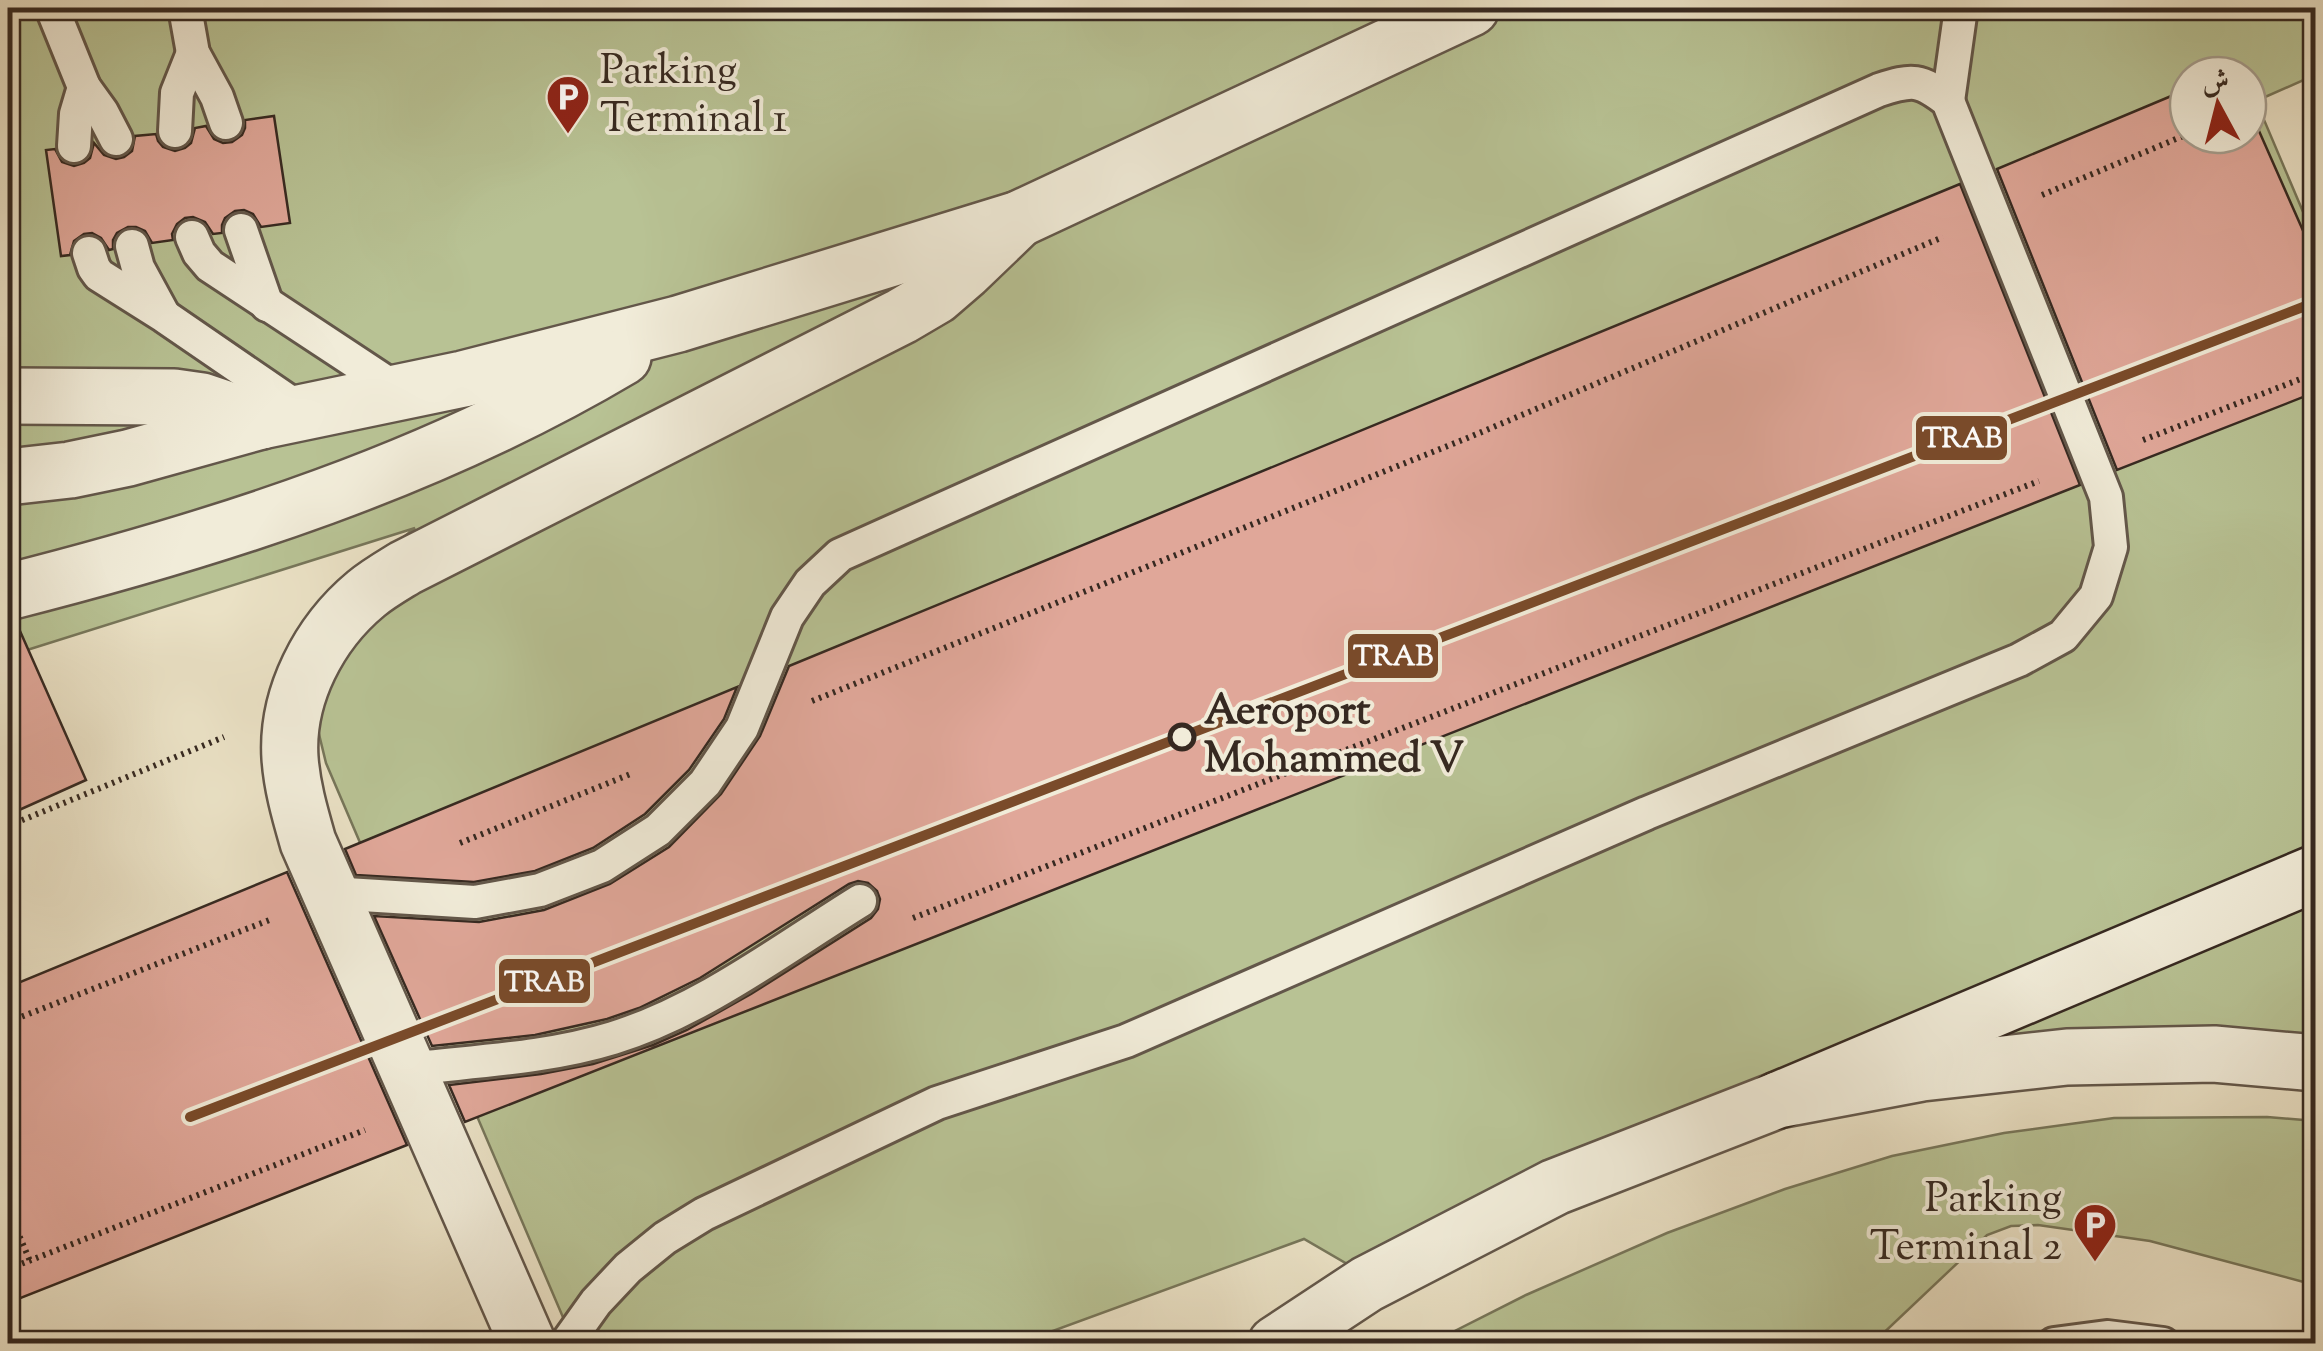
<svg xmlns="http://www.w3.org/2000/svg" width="2323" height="1351" font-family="'Sorts Mill Goudy',Amiri,serif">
  <rect width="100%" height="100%" fill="#eae1c5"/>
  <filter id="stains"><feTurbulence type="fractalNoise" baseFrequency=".002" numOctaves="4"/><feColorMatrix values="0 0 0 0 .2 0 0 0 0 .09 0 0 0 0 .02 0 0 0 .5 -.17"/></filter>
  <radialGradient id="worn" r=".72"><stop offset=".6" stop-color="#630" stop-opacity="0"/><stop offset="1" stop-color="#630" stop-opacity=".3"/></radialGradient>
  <g fill="#b8c294" stroke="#77765a" stroke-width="2.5" fill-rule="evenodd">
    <path d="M8 8H2315V75L2256 101 2315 240V1059L1799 1110 1614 1184 1392 1290 1304 1239 1020 1343H574L326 763 310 697 351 579 415 528 8 656ZM2188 75H2248V135H2188Z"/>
    <polygon points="2267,1117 2315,1121 2315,1285 2150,1241 2038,1225 2011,1226 1987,1235 1873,1343 1431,1343 1526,1295 1667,1233 1785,1189 1892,1156 2004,1133 2114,1118"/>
  </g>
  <g fill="#e0a799" stroke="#362921" stroke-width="2.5">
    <polygon points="2188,89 2188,135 2248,135 2248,106 2316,260 2316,392 2117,470 1997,169"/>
    <polygon points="274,116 290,223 261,227 253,214 244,210 235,211 225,218 222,225 222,233 213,234 205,222 193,217 185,218 177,224 172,234 173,240 152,243 145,231 136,227 128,227 117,233 113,240 113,249 109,250 101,238 92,233 84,234 74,241 70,255 61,256 46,150 55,149 62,162 74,166 84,163 90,158 94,143 104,155 116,159 124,157 132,151 135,136 156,134 158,141 163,147 175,151 185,148 191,143 195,128 206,126 214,139 223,143 232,142 242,135 245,128 245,120"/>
    <polygon points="1960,184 2080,485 465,1122 449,1085 541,1074 593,1064 653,1045 687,1030 751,994 871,918 878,909 880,899 877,891 868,883 858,881 849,884 700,978 639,1008 607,1019 535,1035 432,1046 374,916 479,922 544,910 610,884 669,847 721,794 760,736 789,666"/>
    <polygon points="8,622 16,622 86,780 8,815"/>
    <polygon points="737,687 724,719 689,770 645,814 593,848 535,871 474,882 356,875 345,849"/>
    <polygon points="287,872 407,1145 8,1303 8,987"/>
  </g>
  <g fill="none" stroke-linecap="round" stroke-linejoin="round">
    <defs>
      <g id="lane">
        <polyline points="52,8 84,87 102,112 116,139"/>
        <polyline points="185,8 193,53 217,97 226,123"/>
        <polyline points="1948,101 1961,8"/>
        <polyline points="175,131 177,93 193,53"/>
        <polyline points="74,146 76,114 84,87"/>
        <polyline points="241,230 267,305"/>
        <polyline points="192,237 199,253 210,266 401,392"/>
        <polyline points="132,246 138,268 163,314"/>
        <polyline points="89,253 94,268 99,275 164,316 304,412"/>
        <path d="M330 893 475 902 540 890 602 866 658 830 705 783 742 728 787 617 810 583 840 555 1879 90C1913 79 1920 79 1948 101L2106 497 2111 547 2096 596 2063 636 2019 660 1647 813 1126 1041 937 1103 704 1214 665 1238 628 1268 596 1302 566 1344"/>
        <path d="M409 1069C477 1061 548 1058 613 1038 703 1010 781 950 860 901"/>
        <polyline points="2054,1344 2107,1337 2163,1344"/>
      </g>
      <g id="street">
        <polyline points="8,396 174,397 202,401 261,421"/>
        <polyline points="8,477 70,470 128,458 261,421 463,379 678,324 1019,219 1471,8"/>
        <path d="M8 592C221 538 433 470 623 357"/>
        <path d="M528 1344 308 842C300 814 292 787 290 758 286 696 319 633 366 594 378 584 392 576 405 568L902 316 936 296 965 271 1019 219"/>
        <polyline points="1276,1344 1367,1284 1555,1187 1778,1100 1922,1073 2067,1057 2214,1054 2316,1063"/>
      </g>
      <polyline id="secondary" points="1778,1100 2316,873"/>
    </defs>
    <use href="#lane" stroke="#63574a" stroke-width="38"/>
    <use href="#street" stroke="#63574a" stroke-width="60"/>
    <use href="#secondary" stroke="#362921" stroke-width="60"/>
    <g stroke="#362921" stroke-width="6" stroke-dasharray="2.5 5" stroke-linecap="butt">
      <polyline points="2042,195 2188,134"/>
      <polyline points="2143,440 2316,373"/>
      <polyline points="812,701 1465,439 1943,237"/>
      <polyline points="8,826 224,737"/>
      <polyline points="460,843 633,773"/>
      <polyline points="913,918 2039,481"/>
      <polyline points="8,1022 272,919"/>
      <polyline points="8,1209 30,1261"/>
      <polyline points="8,1269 365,1130"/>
    </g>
    <use href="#lane" stroke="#f1ecd9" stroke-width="32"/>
    <use href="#street" stroke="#f1ecd9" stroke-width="55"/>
    <use href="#secondary" stroke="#f1ecd9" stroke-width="55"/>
    <defs>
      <polyline id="rail-1" points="190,1117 2316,302"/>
    </defs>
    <use href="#rail-1" stroke="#f1ecd9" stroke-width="18"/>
    <use href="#rail-1" stroke="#7a4b2a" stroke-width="10"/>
  </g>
  <defs>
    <symbol id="parking-pin" viewBox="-11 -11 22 30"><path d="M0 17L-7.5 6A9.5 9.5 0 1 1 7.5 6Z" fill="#8f2418" stroke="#f1ecd9"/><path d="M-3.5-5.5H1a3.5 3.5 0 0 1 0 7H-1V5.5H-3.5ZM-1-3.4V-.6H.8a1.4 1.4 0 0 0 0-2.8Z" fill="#fff"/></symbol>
  </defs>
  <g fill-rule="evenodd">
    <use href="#parking-pin" x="543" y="72" width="50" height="68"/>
    <use href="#parking-pin" x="2070" y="1200" width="50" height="68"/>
  </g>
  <circle fill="#f1ecd9" stroke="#362921" stroke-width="5" cx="1182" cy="737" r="12"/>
  <g text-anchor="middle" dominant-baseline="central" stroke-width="8" stroke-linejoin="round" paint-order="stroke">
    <g font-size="42" fill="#362921" stroke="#f1ecd9" text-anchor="start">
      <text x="600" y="73">Parking<tspan x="600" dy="48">Terminal 1</tspan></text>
      <text x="2062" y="1201" text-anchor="end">Parking<tspan x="2062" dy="48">Terminal 2</tspan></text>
    </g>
    <g font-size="42" font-weight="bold" fill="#362921" stroke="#f1ecd9" text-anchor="start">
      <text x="1204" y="713">Aeroport<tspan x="1204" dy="48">Mohammed V</tspan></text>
    </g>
  </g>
  <g stroke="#f1ecd9" stroke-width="4">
    <rect x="1914" y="414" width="95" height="48" rx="10" fill="#7a4b2a"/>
    <rect x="1346" y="632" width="94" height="48" rx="10" fill="#7a4b2a"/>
    <rect x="497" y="957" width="95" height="48" rx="10" fill="#7a4b2a"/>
  </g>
  <g font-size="28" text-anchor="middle" font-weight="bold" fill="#fff">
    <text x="1962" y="447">TRAB</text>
    <text x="1393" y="665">TRAB</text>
    <text x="544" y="991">TRAB</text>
  </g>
  <rect width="2323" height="1351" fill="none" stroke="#eae1c5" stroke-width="40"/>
  <rect x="10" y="10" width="2303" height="1331" fill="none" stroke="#362921" stroke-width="5"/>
  <rect x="20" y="20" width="2283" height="1311" fill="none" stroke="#362921" stroke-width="2.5"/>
  <g transform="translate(2218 105) rotate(353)"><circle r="48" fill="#f1ecd9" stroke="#a69e8f" stroke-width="2.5"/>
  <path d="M0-8L18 38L0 25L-18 38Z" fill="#8f2418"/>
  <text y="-15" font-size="28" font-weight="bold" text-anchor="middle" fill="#362921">ش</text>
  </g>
  <rect width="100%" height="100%" filter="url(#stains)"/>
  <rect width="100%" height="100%" fill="url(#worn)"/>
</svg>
